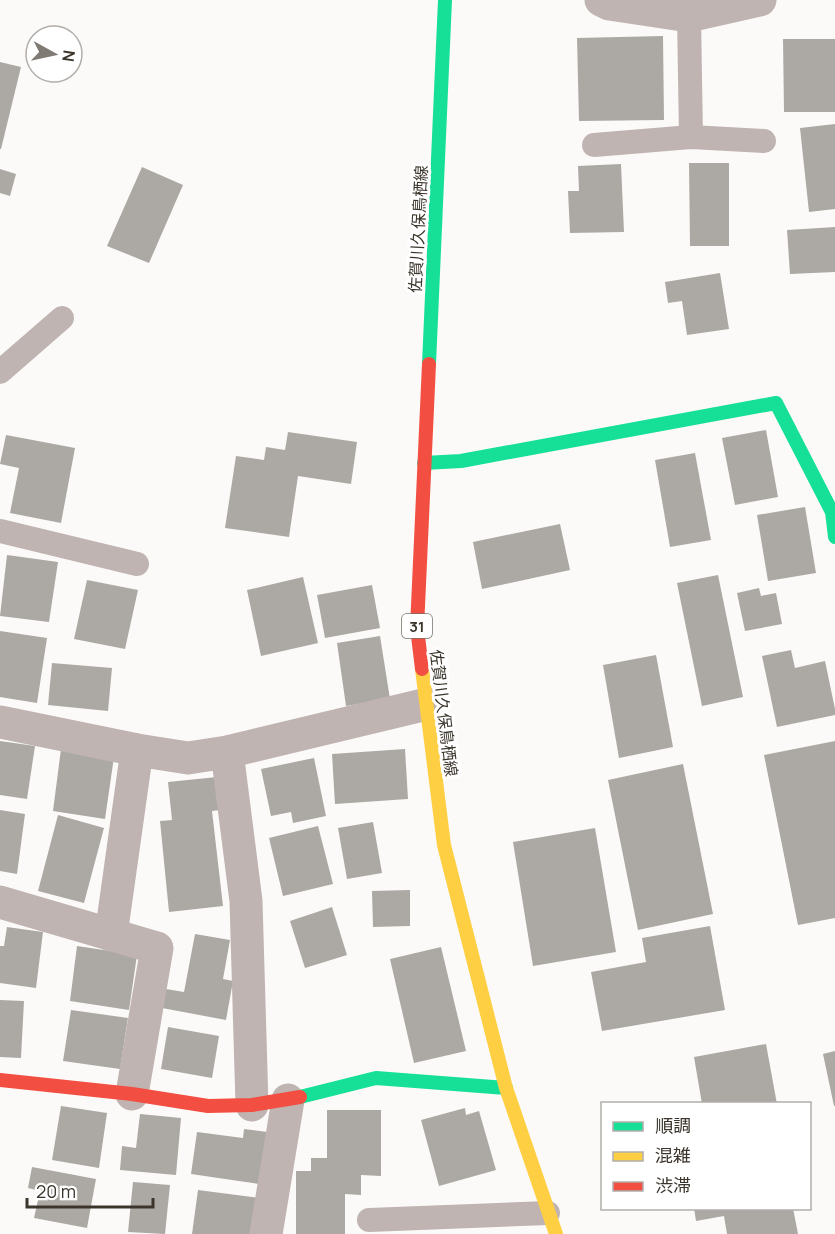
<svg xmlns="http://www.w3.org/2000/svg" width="835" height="1234" font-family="Manrope,'Noto Sans JP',sans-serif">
  <rect width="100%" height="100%" fill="#fcfaf8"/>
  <g fill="#aca9a4">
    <polygon points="663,36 664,120 579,121 577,38"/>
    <polygon points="783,39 835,39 835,112 784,112"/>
    <polygon points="0,62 21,67 1,149 0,149"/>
    <polygon points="835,124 835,209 809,212 800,128"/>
    <polygon points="689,163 729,163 729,246 690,246"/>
    <polygon points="621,164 624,232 570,233 568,191 579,191 578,166"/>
    <polygon points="142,167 183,185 149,263 107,246"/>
    <polygon points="0,169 16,174 10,196 0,193"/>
    <polygon points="835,227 835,272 790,274 787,230"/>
    <polygon points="720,273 729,329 687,335 682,301 668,303 665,282"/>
    <polygon points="766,430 778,497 735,505 722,438"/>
    <polygon points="288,432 357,442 351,484 298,476 289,537 225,528 236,456 264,460 266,447 285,450"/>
    <polygon points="6,435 75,448 61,523 10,513 19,468 0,464"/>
    <polygon points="695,453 711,540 670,547 655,460"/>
    <polygon points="805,507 816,573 768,581 757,515"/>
    <polygon points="560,524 570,570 482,589 473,542"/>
    <polygon points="7,555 58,562 49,622 0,616"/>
    <polygon points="718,575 743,697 702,706 677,583"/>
    <polygon points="303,577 318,643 261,656 247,590"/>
    <polygon points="87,580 138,590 125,649 74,639"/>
    <polygon points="372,585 380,628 325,638 317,595"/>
    <polygon points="759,588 761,596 776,593 782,624 745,631 737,593"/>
    <polygon points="0,631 47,638 37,703 0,697"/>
    <polygon points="380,636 390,699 346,706 337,643"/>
    <polygon points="791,650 795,668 825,661 835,709 835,715 777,727 762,656"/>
    <polygon points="656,655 673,747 619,758 603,665"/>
    <polygon points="52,663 112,668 108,711 48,705"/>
    <polygon points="0,741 35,746 27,799 0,795"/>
    <polygon points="835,741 835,918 798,925 764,755"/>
    <polygon points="61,749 114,757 105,819 53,811"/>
    <polygon points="405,749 408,799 335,804 332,754"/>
    <polygon points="314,758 326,816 293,823 291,812 271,816 261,769"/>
    <polygon points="683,764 713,914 638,930 608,780"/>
    <polygon points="217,777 221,810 212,811 223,906 169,912 160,821 172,820 168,782"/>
    <polygon points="0,810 25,814 17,874 0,871"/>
    <polygon points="58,815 104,828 84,903 38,891"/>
    <polygon points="373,822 382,873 347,879 338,828"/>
    <polygon points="318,826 333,884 283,896 269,838"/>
    <polygon points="595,828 616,952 533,966 513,842"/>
    <polygon points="410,890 410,926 373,927 372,891"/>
    <polygon points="332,907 347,955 305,968 290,921"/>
    <polygon points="710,926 725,1010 602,1031 591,972 646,962 642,938"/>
    <polygon points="7,927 43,932 36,988 0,983 0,946 4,946"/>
    <polygon points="195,934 230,940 223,979 233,981 226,1020 162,1008 166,989 184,992"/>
    <polygon points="77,946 137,955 129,1010 70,1001"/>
    <polygon points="441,947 466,1051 414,1063 390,959"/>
    <polygon points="0,1000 24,1001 21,1058 0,1057"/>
    <polygon points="71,1010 128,1018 120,1069 63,1061"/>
    <polygon points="168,1027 219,1036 212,1078 161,1069"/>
    <polygon points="766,1044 777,1104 702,1104 694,1057"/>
    <polygon points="835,1051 835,1106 834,1106 823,1054"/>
    <polygon points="61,1106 107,1113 99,1168 52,1160"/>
    <polygon points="465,1108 466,1115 479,1111 496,1170 439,1186 421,1120"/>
    <polygon points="327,1110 381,1110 381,1176 361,1175 361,1195 345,1194 345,1234 296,1234 296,1171 311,1171 311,1158 327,1158"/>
    <polygon points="140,1114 181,1118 176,1175 120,1170 122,1146 136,1148"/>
    <polygon points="244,1129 267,1132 259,1184 191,1174 197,1132 243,1138"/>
    <polygon points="32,1167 96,1179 87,1228 34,1218 40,1191 28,1188"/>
    <polygon points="133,1182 170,1185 165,1234 128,1232"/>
    <polygon points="198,1190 259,1198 254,1234 192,1234"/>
    <polygon points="694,1208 793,1208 798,1234 727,1234 724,1216 696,1221"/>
  </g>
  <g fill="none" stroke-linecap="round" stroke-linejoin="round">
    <g stroke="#c0b4b2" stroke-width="24">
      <polyline points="689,16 691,137"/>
      <polyline points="594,145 691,137 764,141"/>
      <polyline points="0,372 62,318"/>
      <polyline points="0,531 137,564"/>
      <polyline points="369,1220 548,1213"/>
    </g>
    <g stroke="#c0b4b2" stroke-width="33">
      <polyline points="601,0 609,4 689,16 760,0"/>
      <polyline points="0,722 137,750 188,758 227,752 427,704"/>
      <polyline points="227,752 246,901 252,1105"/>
      <polyline points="0,902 157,948 132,1094"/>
      <polyline points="111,935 137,750"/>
      <polyline points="266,1234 288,1100"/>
    </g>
    <g stroke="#16e098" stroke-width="14">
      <polyline points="429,364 445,0"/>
      <polyline points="424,463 461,461 776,403 832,512 835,537"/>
      <polyline points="300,1097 376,1078 506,1088"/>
    </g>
    <polyline stroke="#ffcf43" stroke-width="14" points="422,669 444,845 506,1088 556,1234"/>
    <g stroke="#f24e42" stroke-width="14">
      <polyline points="422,669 417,628 429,364"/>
      <polyline points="0,1080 132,1094 208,1106 252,1105 300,1097"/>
    </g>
  </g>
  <g text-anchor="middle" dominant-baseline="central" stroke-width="6" stroke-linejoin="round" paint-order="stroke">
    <rect fill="#fff" stroke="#76726b" stroke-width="1.5" x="402" y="614" width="30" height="24" rx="4.5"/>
    <g font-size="15" font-weight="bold" fill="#3b352c">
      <text x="417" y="626">31</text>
    </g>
    <g font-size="16" fill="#3b352c" stroke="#fff">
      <text transform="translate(418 229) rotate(-87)">佐賀川久保鳥栖線</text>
      <text transform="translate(444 713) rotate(83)">佐賀川久保鳥栖線</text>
    </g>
  </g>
  <rect x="601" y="1102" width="210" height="108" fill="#ffffff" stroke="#b1aeab" stroke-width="1.5"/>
  <rect x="613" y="1122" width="30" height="9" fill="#16e098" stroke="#b1aeab" stroke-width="1.5"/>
  <text x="655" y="1132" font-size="18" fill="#3b352c">順調</text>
  <rect x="613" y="1152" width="30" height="9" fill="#ffcf43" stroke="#b1aeab" stroke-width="1.5"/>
  <text x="655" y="1162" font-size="18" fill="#3b352c">混雑</text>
  <rect x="613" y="1182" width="30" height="9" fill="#f24e42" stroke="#b1aeab" stroke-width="1.5"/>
  <text x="655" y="1192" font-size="18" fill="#3b352c">渋滞</text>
  <g transform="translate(54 54) rotate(98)"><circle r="28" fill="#ffffff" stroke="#b1aeab" stroke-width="1.5"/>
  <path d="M0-4.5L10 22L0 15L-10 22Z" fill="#7f7a73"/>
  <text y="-9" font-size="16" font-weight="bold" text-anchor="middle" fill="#3b352c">N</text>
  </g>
  <path d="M27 1198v9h126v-9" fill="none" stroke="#3b352c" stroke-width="3"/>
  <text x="36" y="1198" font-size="18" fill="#3b352c" stroke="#ffffff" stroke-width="4.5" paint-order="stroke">20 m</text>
</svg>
